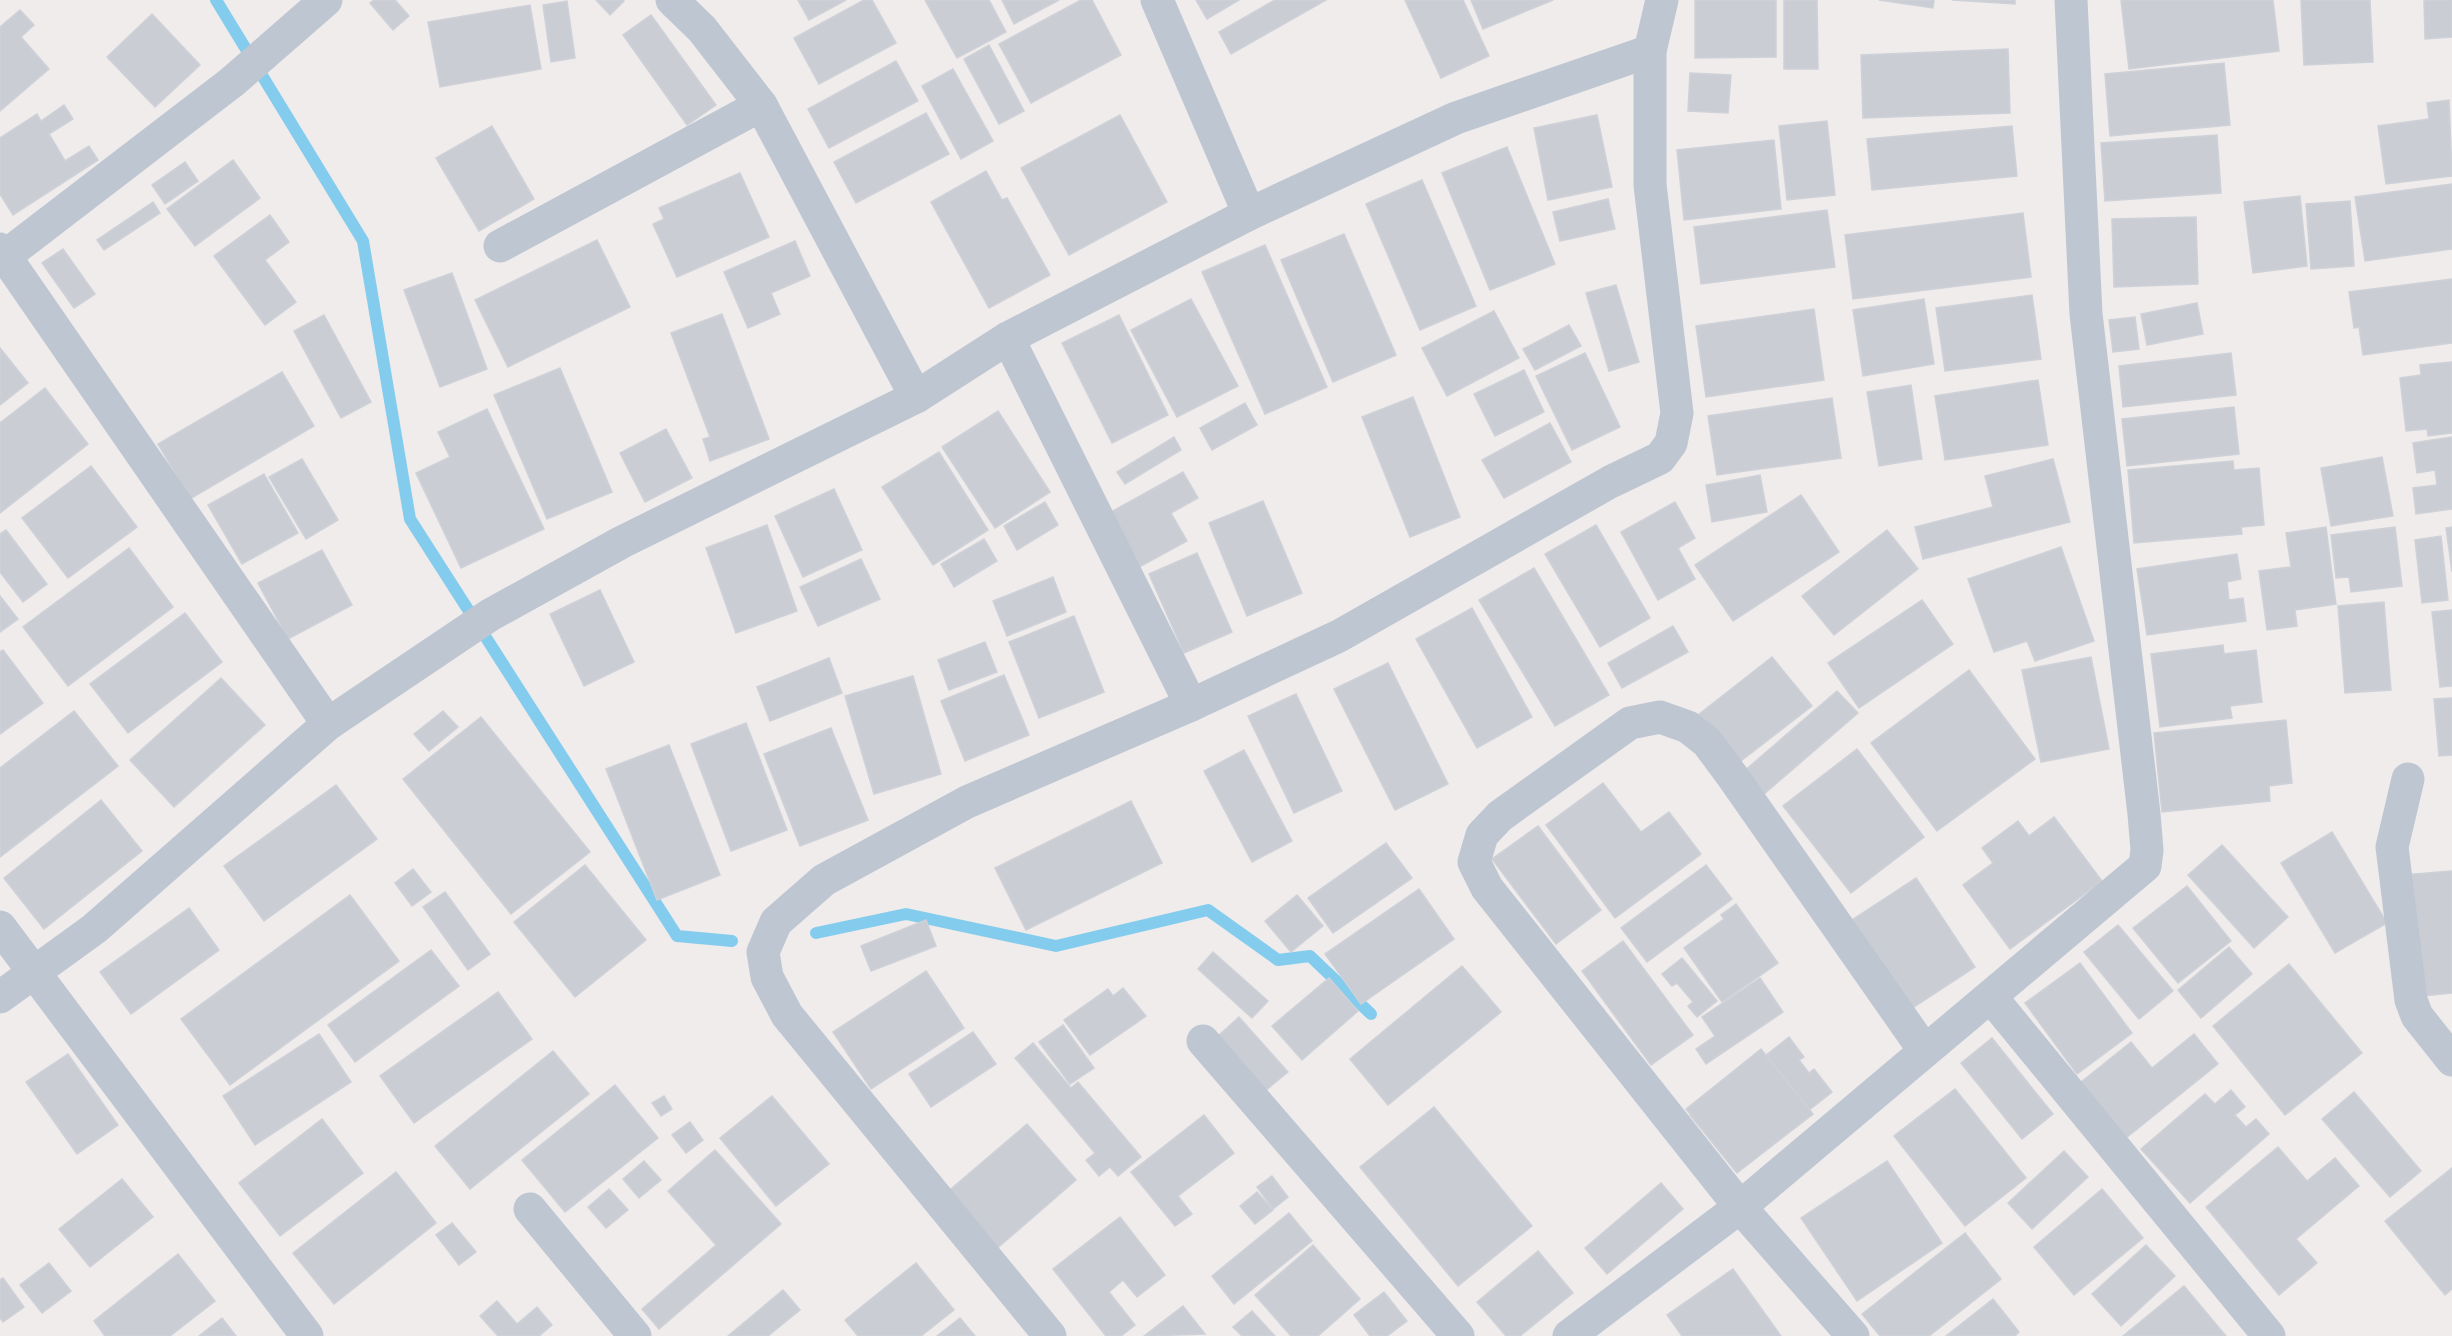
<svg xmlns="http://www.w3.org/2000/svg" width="2452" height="1336" font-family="Lato,sans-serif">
  <rect width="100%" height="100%" fill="#efeceb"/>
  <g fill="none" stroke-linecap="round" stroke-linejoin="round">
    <g stroke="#83cced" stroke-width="12">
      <polyline points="216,0 363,241 410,519 677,936 732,941"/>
      <polyline points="816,933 906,914 1056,946 1208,910 1278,960 1310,956 1371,1014"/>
    </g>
  </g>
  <g fill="#cbcdd4" stroke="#cfd1d8" stroke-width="1.5">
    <polygon points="374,0 395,0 409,16 393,30 370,3"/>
    <polygon points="596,0 623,0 624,1 610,15"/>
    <polygon points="798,0 846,0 809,20"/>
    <polygon points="864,0 872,0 896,43 819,84 794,38"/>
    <polygon points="925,0 989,0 1006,32 957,58"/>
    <polygon points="1002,0 1059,0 1014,24"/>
    <polygon points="1081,0 1092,0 1121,55 1031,103 999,44"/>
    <polygon points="1196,0 1239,0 1207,19"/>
    <polygon points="1275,0 1326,0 1231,54 1219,32"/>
    <polygon points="1405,0 1463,0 1489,56 1441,78"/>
    <polygon points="1471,0 1553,0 1483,29"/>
    <polygon points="1695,0 1776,0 1776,57 1695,58"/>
    <polygon points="1784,0 1817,0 1818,69 1784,69"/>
    <polygon points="1879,0 1934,0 1933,8"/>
    <polygon points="1952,0 2015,0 2015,4"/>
    <polygon points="2121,0 2273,0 2279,51 2129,69"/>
    <polygon points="2301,0 2370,0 2373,62 2304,65"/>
    <polygon points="2424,0 2452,0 2452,37 2425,39"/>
    <polygon points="567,1 575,58 551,62 543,5"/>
    <polygon points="530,5 541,69 440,87 428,22"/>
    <polygon points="20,10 34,25 21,37 49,69 0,111 0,27"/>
    <polygon points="152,14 200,65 155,107 107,57"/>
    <polygon points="651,15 716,105 687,125 623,35"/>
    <polygon points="989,45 1024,111 999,124 964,59"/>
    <polygon points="2008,49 2010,113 1863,118 1861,55"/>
    <polygon points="896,61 918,101 829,148 808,109"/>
    <polygon points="2224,63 2230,125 2110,136 2105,74"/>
    <polygon points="953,69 993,141 961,159 922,86"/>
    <polygon points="1690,73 1731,75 1728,113 1688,111"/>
    <polygon points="2449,100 2452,176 2386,184 2378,126 2429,119 2427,103"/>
    <polygon points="64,105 73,119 49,134 65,161 89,146 98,160 13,215 0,194 0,138 37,114 41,121"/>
    <polygon points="926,113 949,154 856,203 834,162"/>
    <polygon points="1120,115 1167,202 1069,255 1021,168"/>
    <polygon points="1597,115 1612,187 1548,200 1534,128"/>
    <polygon points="1827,121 1835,195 1787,200 1779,126"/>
    <polygon points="492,126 534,199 479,231 436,158"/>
    <polygon points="2012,126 2017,176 1872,190 1867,139"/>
    <polygon points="2217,135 2221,193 2105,201 2101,143"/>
    <polygon points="1774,140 1781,209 1684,220 1677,150"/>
    <polygon points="1507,147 1555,264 1490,290 1442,173"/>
    <polygon points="233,160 260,198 195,246 167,209"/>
    <polygon points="185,162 198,181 165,204 152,185"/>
    <polygon points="986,171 1002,200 1007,198 1050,275 989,308 931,202"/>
    <polygon points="740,173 769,237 677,277 653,224 664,219 659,208"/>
    <polygon points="1422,180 1476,306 1420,330 1366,204"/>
    <polygon points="2452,184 2452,249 2365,261 2355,197"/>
    <polygon points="2300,196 2307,266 2253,273 2244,202"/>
    <polygon points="1608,199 1615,229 1560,241 1553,212"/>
    <polygon points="2350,201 2354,266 2311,269 2306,204"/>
    <polygon points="153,202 160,213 104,250 97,240"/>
    <polygon points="1827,210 1835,267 1701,284 1694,227"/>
    <polygon points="2023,213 2031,277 1853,299 1845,235"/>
    <polygon points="270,215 289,242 265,260 296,302 265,325 214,256"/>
    <polygon points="2196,217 2198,284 2114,287 2112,219"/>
    <polygon points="1344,234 1396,355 1333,382 1281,260"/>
    <polygon points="597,240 630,307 508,367 475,300"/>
    <polygon points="795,241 810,276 771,293 780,314 748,328 724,272"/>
    <polygon points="1265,245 1327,387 1265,414 1202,272"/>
    <polygon points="63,249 95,294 74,308 42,263"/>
    <polygon points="452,273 487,369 440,387 404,290"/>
    <polygon points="2452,279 2452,343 2363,355 2359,327 2354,328 2349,292"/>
    <polygon points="1616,285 1639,362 1609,371 1586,293"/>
    <polygon points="2032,295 2041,359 1945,371 1936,308"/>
    <polygon points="1191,299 1238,386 1177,417 1131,330"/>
    <polygon points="1924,299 1934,364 1863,376 1853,310"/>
    <polygon points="2197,303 2203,334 2147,345 2141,314"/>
    <polygon points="1814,309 1824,380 1706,397 1696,326"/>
    <polygon points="1494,311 1519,358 1447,396 1422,348"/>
    <polygon points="722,314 769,439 710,461 703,439 710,437 671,333"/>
    <polygon points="324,315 371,402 341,418 294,331"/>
    <polygon points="1119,315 1168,415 1112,443 1062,343"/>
    <polygon points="2135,317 2139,349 2113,352 2109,320"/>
    <polygon points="1569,325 1581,346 1535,370 1523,349"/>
    <polygon points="0,348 28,383 0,405"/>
    <polygon points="1585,353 1620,427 1572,450 1536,376"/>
    <polygon points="2231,353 2236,395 2123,407 2119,366"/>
    <polygon points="2452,362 2452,433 2428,436 2427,429 2406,431 2400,378 2421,375 2420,365"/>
    <polygon points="560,368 612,492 547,519 494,395"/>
    <polygon points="1524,370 1544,412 1495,436 1474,394"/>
    <polygon points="282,372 314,426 190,499 158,444"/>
    <polygon points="2038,380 2048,445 1945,460 1935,396"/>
    <polygon points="1911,385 1922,459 1879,466 1867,392"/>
    <polygon points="45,388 88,444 0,513 0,423"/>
    <polygon points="1413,397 1460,517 1410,537 1362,417"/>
    <polygon points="1832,398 1841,458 1717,475 1708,416"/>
    <polygon points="1245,403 1257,425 1212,450 1200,428"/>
    <polygon points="2234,407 2239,454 2127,466 2122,419"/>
    <polygon points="487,409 544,529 461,568 416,473 450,457 438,432"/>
    <polygon points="998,411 1050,492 995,528 942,447"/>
    <polygon points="1550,423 1571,462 1504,498 1482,460"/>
    <polygon points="666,429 692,478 645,502 620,453"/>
    <polygon points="1174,437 1181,450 1125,484 1117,472"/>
    <polygon points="2452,437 2452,509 2416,514 2413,488 2437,485 2435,470 2417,473 2413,443"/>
    <polygon points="939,452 988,530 933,565 882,487"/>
    <polygon points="2382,457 2393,516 2331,526 2321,468"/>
    <polygon points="302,459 338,520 306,539 269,477"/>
    <polygon points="2053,459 2070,522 1923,559 1915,527 1993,507 1985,476"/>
    <polygon points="2233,461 2234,470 2259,468 2264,525 2241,527 2242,534 2134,543 2128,470"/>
    <polygon points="91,466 137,527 68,578 22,518"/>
    <polygon points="1183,472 1198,498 1171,513 1187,541 1132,571 1102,517"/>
    <polygon points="264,474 298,533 242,564 208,505"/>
    <polygon points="1760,475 1767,512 1712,522 1706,485"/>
    <polygon points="834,489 862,550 803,577 775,516"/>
    <polygon points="1801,495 1839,552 1733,621 1695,565"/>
    <polygon points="1263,501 1302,593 1247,616 1209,523"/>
    <polygon points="1045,502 1058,525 1017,550 1004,526"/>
    <polygon points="1675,502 1695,538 1678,548 1695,579 1658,600 1621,532"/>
    <polygon points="767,525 797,611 736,633 706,548"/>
    <polygon points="1596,525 1650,618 1600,647 1545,554"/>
    <polygon points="2326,527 2336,604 2295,610 2297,626 2267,630 2259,571 2291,567 2286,533"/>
    <polygon points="2395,527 2402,586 2351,592 2349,577 2336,578 2331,535"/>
    <polygon points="2452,527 2452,572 2446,528"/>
    <polygon points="6,530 47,584 23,602 0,572 0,534"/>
    <polygon points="1887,530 1918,569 1834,635 1802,596"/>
    <polygon points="2441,536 2448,600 2422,603 2415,540"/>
    <polygon points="984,539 997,561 954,587 941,564"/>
    <polygon points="2061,547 2094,641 2035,661 2027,641 1994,652 1968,579"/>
    <polygon points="129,548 173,607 68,686 23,627"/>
    <polygon points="322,550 352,605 288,639 258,583"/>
    <polygon points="1197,553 1232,632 1184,653 1149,574"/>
    <polygon points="2237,554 2241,579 2227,582 2229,600 2243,598 2246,621 2147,635 2137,569"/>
    <polygon points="861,559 880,599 818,626 800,587"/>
    <polygon points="1534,568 1609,695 1555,726 1479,600"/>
    <polygon points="1053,577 1066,612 1007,636 993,601"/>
    <polygon points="600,590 634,662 584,686 550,614"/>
    <polygon points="0,596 18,619 0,632"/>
    <polygon points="1922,600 1953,644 1859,708 1828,663"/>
    <polygon points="2384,602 2391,690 2345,693 2338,606"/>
    <polygon points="1472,608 1532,717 1477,748 1416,639"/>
    <polygon points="2452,610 2452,686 2440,687 2432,612"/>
    <polygon points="185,613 222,662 128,733 90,684"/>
    <polygon points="1074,616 1104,692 1039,718 1009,642"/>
    <polygon points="1673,626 1688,652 1622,688 1608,663"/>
    <polygon points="985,642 997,672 949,690 938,660"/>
    <polygon points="2223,645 2224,654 2256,650 2262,702 2230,706 2232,718 2160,727 2151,654"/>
    <polygon points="3,650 43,703 0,734 0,652"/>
    <polygon points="1772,657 1812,706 1733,767 1694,718"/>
    <polygon points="2091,657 2109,749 2041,762 2022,670"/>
    <polygon points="829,658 842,693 770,721 757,687"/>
    <polygon points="1388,663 1448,784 1395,810 1334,689"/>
    <polygon points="1969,670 2035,759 1937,831 1871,743"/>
    <polygon points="1004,675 1029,735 965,761 941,701"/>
    <polygon points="913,676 941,774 874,794 845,696"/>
    <polygon points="221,678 265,725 174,807 130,760"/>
    <polygon points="1837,691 1858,713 1763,795 1743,772"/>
    <polygon points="1296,694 1342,791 1294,813 1248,716"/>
    <polygon points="2452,698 2452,755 2439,756 2434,699"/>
    <polygon points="74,711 118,766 0,857 0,768"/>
    <polygon points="443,711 458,727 429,751 414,734"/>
    <polygon points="481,717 590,852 511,914 403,779"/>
    <polygon points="2286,720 2292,783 2269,786 2270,801 2162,812 2154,733"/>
    <polygon points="746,723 787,830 731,851 691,744"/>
    <polygon points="831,728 868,820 800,846 764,754"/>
    <polygon points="669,745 720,875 657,900 606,769"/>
    <polygon points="1857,749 1924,837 1851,893 1783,806"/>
    <polygon points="1244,750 1292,841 1252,862 1204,771"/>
    <polygon points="1603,783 1641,832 1669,812 1701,854 1615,918 1546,825"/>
    <polygon points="336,785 377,839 264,921 224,866"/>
    <polygon points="101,800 142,851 44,929 4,878"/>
    <polygon points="1131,801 1162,863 1026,930 995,868"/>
    <polygon points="2054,817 2102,881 2010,949 1963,885 1993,863 1982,848 2018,821 2029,836"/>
    <polygon points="1538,826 1601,910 1556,944 1492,859"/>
    <polygon points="2332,832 2387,923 2335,953 2281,863"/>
    <polygon points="1386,843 1412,878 1333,933 1308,898"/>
    <polygon points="2222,845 2288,917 2254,948 2188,875"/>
    <polygon points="585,865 646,940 575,997 514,922"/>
    <polygon points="1706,865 1732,899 1647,962 1621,928"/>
    <polygon points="413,869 431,892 412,906 395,883"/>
    <polygon points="2452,871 2452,993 2414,997 2403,875"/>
    <polygon points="1916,878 1975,967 1911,1009 1852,920"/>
    <polygon points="2187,886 2231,941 2178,983 2133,928"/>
    <polygon points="1419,889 1454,939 1361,1004 1325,954"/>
    <polygon points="445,892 490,954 468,970 423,907"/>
    <polygon points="350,895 399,961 230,1085 181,1019"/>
    <polygon points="1297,895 1323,926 1291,952 1265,921"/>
    <polygon points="1736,904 1778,963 1722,1002 1684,948 1724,919 1721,915"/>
    <polygon points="189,908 219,950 131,1014 100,972"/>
    <polygon points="926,920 936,946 871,971 861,946"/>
    <polygon points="2118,925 2173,991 2139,1019 2084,952"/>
    <polygon points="1623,941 1693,1035 1651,1065 1582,971"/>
    <polygon points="2229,947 2252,974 2201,1018 2178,990"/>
    <polygon points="431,950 459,986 355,1062 328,1025"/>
    <polygon points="1213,952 1268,1001 1252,1018 1198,969"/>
    <polygon points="1682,958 1717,1001 1697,1017 1688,1006 1693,1002 1677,983 1672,986 1662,974"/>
    <polygon points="2080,963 2132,1033 2077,1074 2025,1003"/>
    <polygon points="2289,964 2362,1053 2285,1115 2213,1026"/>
    <polygon points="1462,966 1501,1012 1388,1105 1350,1059"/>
    <polygon points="926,971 964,1028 871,1089 833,1032"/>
    <polygon points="1329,978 1358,1011 1302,1060 1272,1026"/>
    <polygon points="1760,978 1783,1012 1706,1064 1696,1049 1715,1036 1702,1017"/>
    <polygon points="1123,988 1146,1016 1090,1055 1064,1020 1108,989 1113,996"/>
    <polygon points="498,992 532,1039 414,1123 380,1076"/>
    <polygon points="1239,1017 1288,1072 1265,1091 1217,1037"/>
    <polygon points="1063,1025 1094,1068 1070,1084 1039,1042"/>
    <polygon points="973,1032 996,1064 931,1107 909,1074"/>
    <polygon points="319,1034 351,1082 255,1145 223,1096"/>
    <polygon points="2194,1034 2218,1064 2126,1138 2081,1082 2131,1042 2152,1068"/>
    <polygon points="1789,1037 1804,1057 1799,1060 1809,1073 1814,1069 1832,1092 1734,1169 1690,1115"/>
    <polygon points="1992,1038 2053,1114 2022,1139 1961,1063"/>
    <polygon points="1033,1043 1071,1088 1078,1082 1141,1157 1118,1176 1110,1167 1099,1176 1086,1160 1095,1153 1015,1058"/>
    <polygon points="1761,1049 1813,1114 1737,1173 1686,1109"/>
    <polygon points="553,1051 589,1094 470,1189 435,1146"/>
    <polygon points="68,1054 118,1125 77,1154 26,1082"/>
    <polygon points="615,1085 658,1138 565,1212 522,1160"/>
    <polygon points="1955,1089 2026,1178 1965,1226 1894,1136"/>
    <polygon points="2231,1090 2245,1107 2235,1115 2246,1127 2256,1119 2269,1134 2190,1203 2141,1149 2205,1094 2215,1104"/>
    <polygon points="2354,1092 2421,1171 2390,1197 2322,1119"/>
    <polygon points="664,1096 672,1109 661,1116 652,1103"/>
    <polygon points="772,1096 829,1164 776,1206 720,1138"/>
    <polygon points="1434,1107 1532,1226 1458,1286 1360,1167"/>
    <polygon points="1204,1115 1234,1153 1178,1196 1192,1214 1175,1226 1131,1172"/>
    <polygon points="322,1119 363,1173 280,1236 239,1183"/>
    <polygon points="690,1122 703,1140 686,1153 672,1135"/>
    <polygon points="1027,1124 1076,1180 994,1251 945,1194"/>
    <polygon points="2278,1147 2307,1181 2335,1158 2359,1186 2296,1239 2317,1263 2279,1295 2206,1207"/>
    <polygon points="715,1150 781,1224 659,1329 642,1309 716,1245 668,1191"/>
    <polygon points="2064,1151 2088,1177 2032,1229 2008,1203"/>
    <polygon points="644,1161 661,1180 639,1198 623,1179"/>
    <polygon points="1887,1161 1942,1243 1857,1301 1801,1218"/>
    <polygon points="2452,1168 2452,1289 2445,1295 2385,1221"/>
    <polygon points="396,1172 436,1223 334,1304 293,1253"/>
    <polygon points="1272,1176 1288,1197 1273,1209 1257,1187"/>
    <polygon points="122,1179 153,1217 90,1267 59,1229"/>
    <polygon points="1661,1183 1683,1209 1607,1274 1585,1248"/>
    <polygon points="609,1189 628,1210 606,1228 588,1207"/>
    <polygon points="2102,1189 2143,1238 2074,1295 2034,1247"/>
    <polygon points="1257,1192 1273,1210 1255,1224 1240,1206"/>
    <polygon points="1289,1213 1312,1241 1234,1304 1212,1276"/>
    <polygon points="1120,1217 1165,1275 1137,1297 1123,1280 1109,1292 1135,1325 1121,1336 1106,1336 1053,1269"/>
    <polygon points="452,1223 476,1252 459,1265 436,1235"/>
    <polygon points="1965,1233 2001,1279 1929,1336 1880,1336 1862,1314"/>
    <polygon points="1313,1245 1360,1299 1318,1336 1291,1336 1255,1295"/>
    <polygon points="2146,1245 2175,1276 2121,1326 2092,1294"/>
    <polygon points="1538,1251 1573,1293 1520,1336 1506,1336 1477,1302"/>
    <polygon points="178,1254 215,1301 170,1336 105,1336 94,1321"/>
    <polygon points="49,1263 71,1291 42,1313 20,1285"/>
    <polygon points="916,1263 954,1310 921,1336 858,1336 845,1320"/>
    <polygon points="1733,1269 1781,1336 1682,1336 1667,1315"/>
    <polygon points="3,1278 24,1307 3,1322 0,1318 0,1280"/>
    <polygon points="2184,1286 2226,1336 2123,1336"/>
    <polygon points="783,1290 800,1310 768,1336 728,1336"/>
    <polygon points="1384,1292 1407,1321 1387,1336 1370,1336 1354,1315"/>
    <polygon points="1993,1299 2019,1332 2015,1336 1946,1336"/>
    <polygon points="497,1301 517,1324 537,1307 552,1325 539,1336 498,1336 480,1316"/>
    <polygon points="1183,1306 1205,1334 1144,1336"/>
    <polygon points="1252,1311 1275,1336 1242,1336 1233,1327"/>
    <polygon points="222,1318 236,1336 199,1336"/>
    <polygon points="960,1318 975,1336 937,1336"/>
  </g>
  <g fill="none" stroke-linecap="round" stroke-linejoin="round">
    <g stroke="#bec6d2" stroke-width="33">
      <polyline points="672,0 702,29 761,105 916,397"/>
      <polyline points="1157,0 1249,214"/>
      <polyline points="500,246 761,105"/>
      <polyline points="0,249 328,724"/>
      <polyline points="0,260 232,82 326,0"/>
      <polyline points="1008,338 1191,705"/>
      <polyline points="2408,779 2392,847 2411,1000 2417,1016 2452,1060"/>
      <polyline points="0,927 307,1336"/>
      <polyline points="0,997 94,929 328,724 490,615 622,542 916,397 1008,338 1249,214 1456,118 1650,51"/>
      <polyline points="1991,997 2269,1336"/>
      <polyline points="1203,1041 1458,1336"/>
      <polyline points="530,1209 635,1336"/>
      <polyline points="1050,1336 787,1015 767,977 763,952 776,922 824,880 967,802 1191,705 1339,636 1610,482 1660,458 1671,443 1677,413 1650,185 1650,51 1662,0"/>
      <polyline points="1569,1336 1740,1207 2145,866 2147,850 2144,814 2086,314 2071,0"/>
      <polyline points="1853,1336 1740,1207 1487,888 1474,862 1482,835 1500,816 1630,723 1660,717 1688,727 1707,742 1733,777 1924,1050"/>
    </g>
  </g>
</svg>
